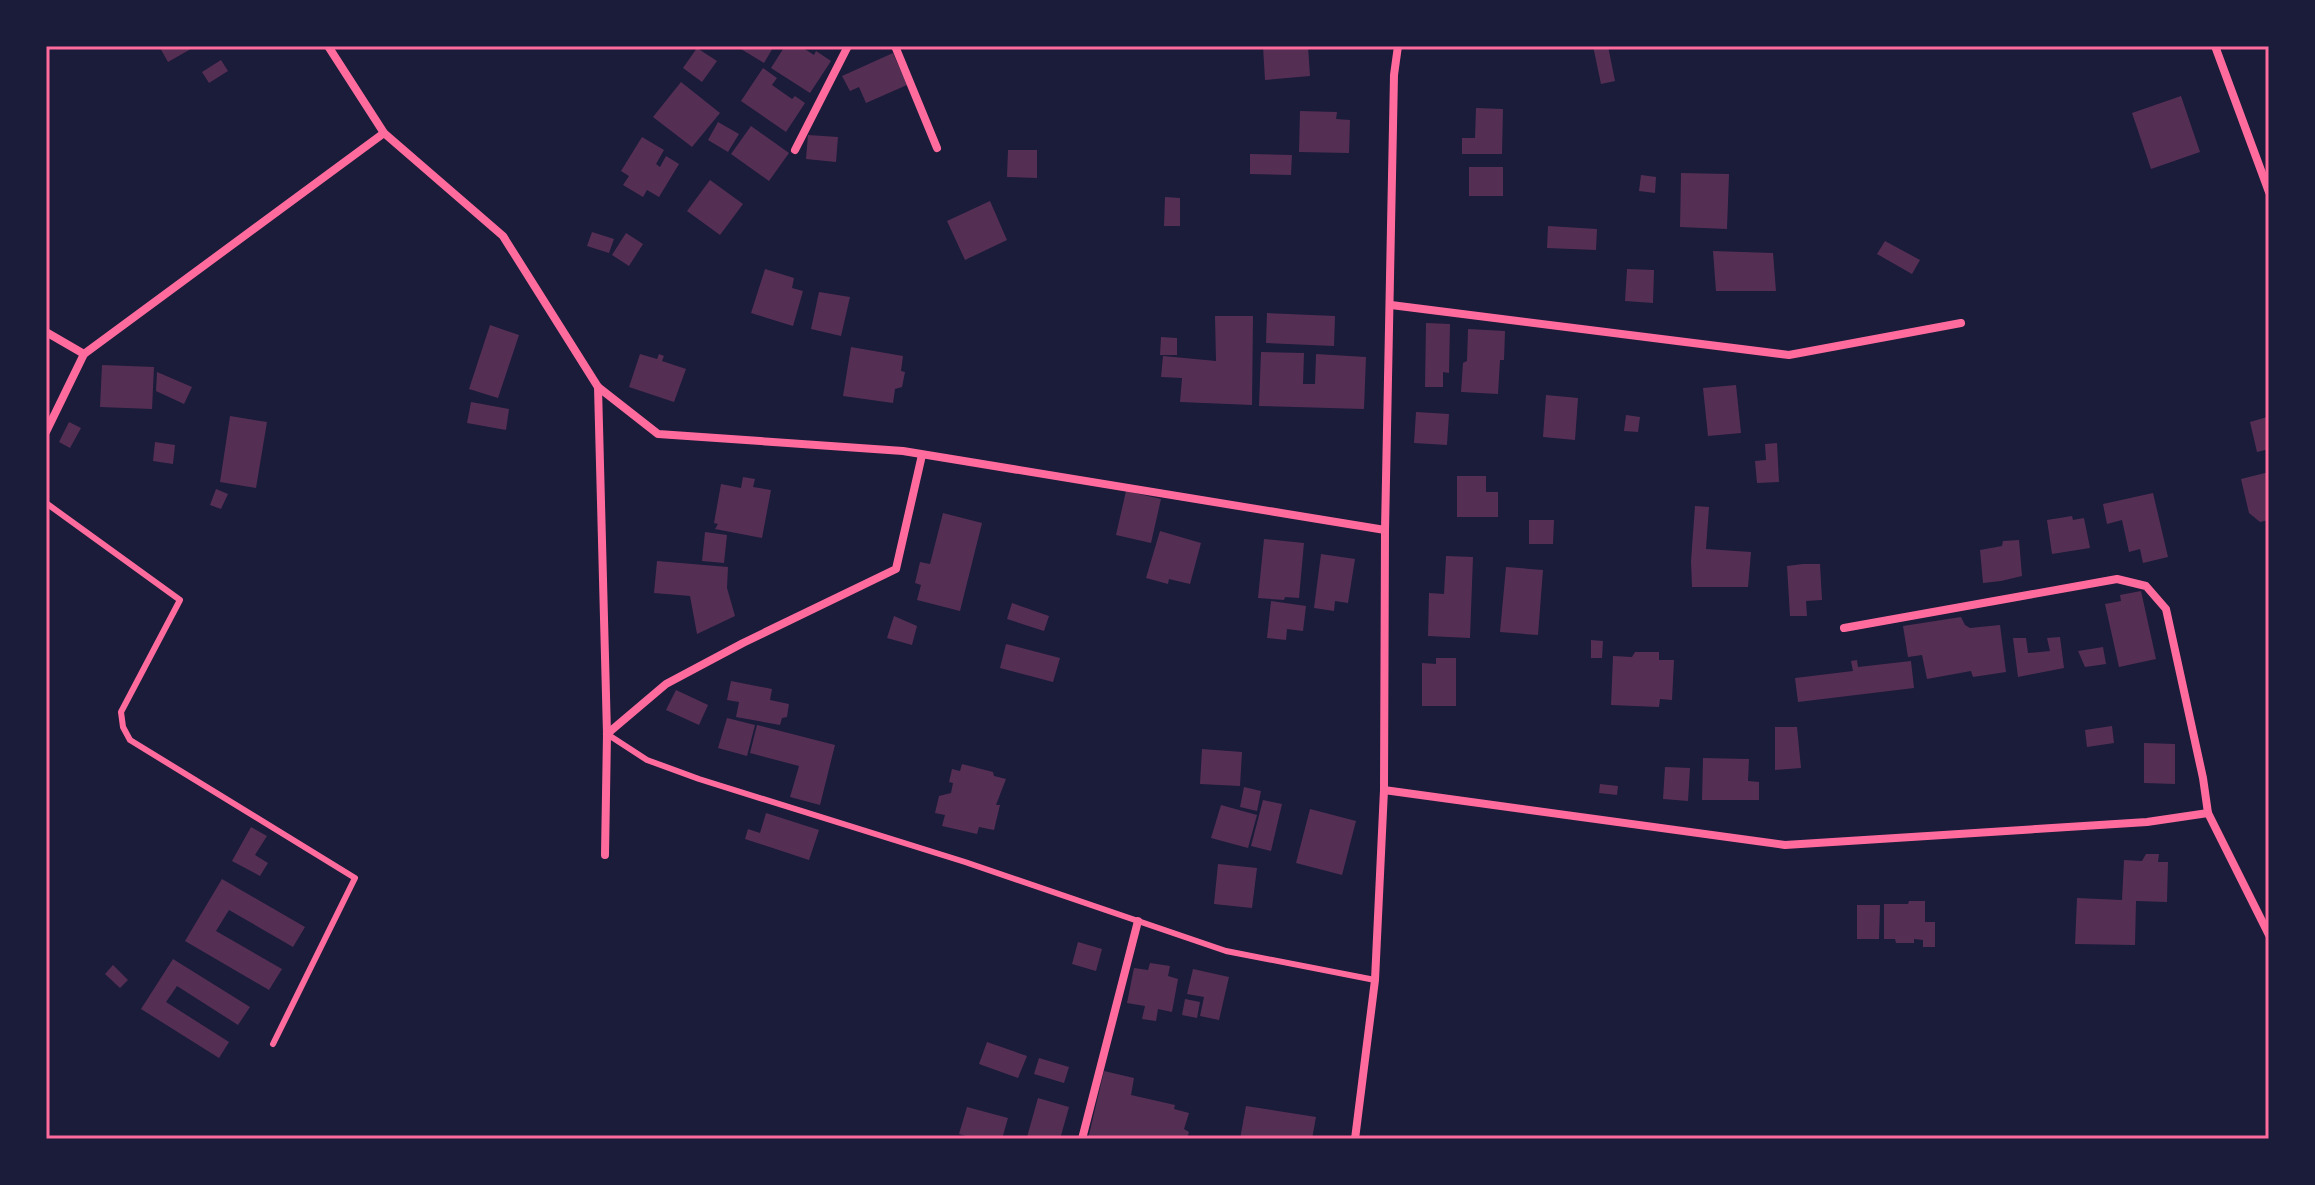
<svg xmlns="http://www.w3.org/2000/svg" width="2315" height="1185" font-family="'Noto Serif',serif">
  <rect width="100%" height="100%" fill="#1b1b3a"/>
  <g fill="#542f53">
    <polygon points="159,46 196,46 168,62"/>
    <polygon points="736,46 774,46 764,63"/>
    <polygon points="785,46 800,46 814,55 816,51 831,61 810,93 771,68"/>
    <polygon points="1263,46 1308,46 1310,76 1265,80"/>
    <polygon points="1593,46 1608,46 1615,81 1601,84"/>
    <polygon points="697,48 717,61 702,82 683,68"/>
    <polygon points="893,53 907,85 866,103 859,87 850,91 842,76"/>
    <polygon points="221,60 228,71 209,83 202,72"/>
    <polygon points="763,68 777,78 772,85 792,99 795,96 805,103 786,132 741,101"/>
    <polygon points="681,82 720,113 692,147 653,117"/>
    <polygon points="2181,96 2200,152 2151,169 2132,113"/>
    <polygon points="1476,108 1503,109 1502,154 1462,154 1462,138 1475,138"/>
    <polygon points="1300,111 1337,112 1336,119 1350,120 1349,153 1299,152"/>
    <polygon points="718,122 739,134 728,152 708,140"/>
    <polygon points="751,126 789,153 769,181 731,154"/>
    <polygon points="808,135 838,137 836,162 806,159"/>
    <polygon points="642,137 664,150 656,164 660,167 666,156 679,164 659,197 647,190 643,197 623,185 629,176 621,171"/>
    <polygon points="1008,150 1037,150 1037,178 1007,177"/>
    <polygon points="1250,154 1292,155 1291,175 1250,174"/>
    <rect x="1469" y="167" width="34" height="29"/>
    <polygon points="1681,173 1729,174 1727,229 1680,227"/>
    <polygon points="1641,175 1656,177 1655,193 1639,191"/>
    <polygon points="710,180 743,204 720,235 687,211"/>
    <polygon points="1165,197 1180,198 1180,226 1164,226"/>
    <polygon points="990,201 1007,240 965,260 947,221"/>
    <polygon points="1548,226 1597,229 1596,250 1547,248"/>
    <polygon points="592,232 614,239 609,253 587,246"/>
    <polygon points="626,233 643,244 629,266 612,255"/>
    <polygon points="1885,241 1920,260 1912,274 1877,254"/>
    <polygon points="1713,251 1773,253 1776,291 1716,291"/>
    <polygon points="765,269 794,278 792,288 803,291 793,326 751,313"/>
    <polygon points="1627,269 1654,270 1653,303 1625,301"/>
    <polygon points="819,292 850,297 841,336 811,329"/>
    <polygon points="1267,313 1335,316 1334,346 1266,343"/>
    <polygon points="1215,316 1253,316 1252,405 1180,402 1182,378 1161,377 1163,356 1216,361"/>
    <polygon points="1426,323 1450,324 1449,373 1443,372 1443,387 1425,387"/>
    <polygon points="490,325 519,335 498,398 469,389"/>
    <polygon points="1468,329 1505,331 1504,360 1500,360 1498,394 1461,392 1463,363 1467,361"/>
    <polygon points="1161,337 1177,338 1177,355 1160,355"/>
    <polygon points="851,347 903,356 901,371 905,372 902,387 895,389 893,403 843,396"/>
    <polygon points="1261,352 1304,353 1303,384 1315,384 1316,354 1366,357 1364,409 1259,406"/>
    <polygon points="640,354 657,359 659,354 664,356 662,361 686,369 674,402 629,387"/>
    <polygon points="102,365 154,367 152,409 100,407"/>
    <polygon points="157,372 192,387 184,404 156,391"/>
    <polygon points="1736,385 1741,433 1708,436 1703,388"/>
    <polygon points="1546,395 1578,398 1575,440 1543,437"/>
    <polygon points="471,402 509,409 506,430 467,423"/>
    <polygon points="1416,412 1449,414 1447,445 1414,443"/>
    <polygon points="1626,415 1640,417 1638,432 1624,431"/>
    <polygon points="230,416 267,422 256,488 220,482"/>
    <polygon points="2267,417 2269,425 2269,449 2257,452 2250,422"/>
    <polygon points="69,422 81,428 70,448 59,442"/>
    <polygon points="155,442 175,445 173,464 153,461"/>
    <polygon points="1777,443 1779,482 1757,483 1755,461 1766,460 1765,444"/>
    <polygon points="2269,472 2269,520 2260,522 2249,513 2241,479"/>
    <polygon points="1457,476 1486,476 1486,492 1498,492 1498,517 1457,517"/>
    <polygon points="743,477 755,479 753,487 771,490 762,538 715,529 718,524 714,523 721,484 741,488"/>
    <polygon points="216,489 228,494 221,509 210,505"/>
    <polygon points="1126,491 1161,499 1151,543 1116,535"/>
    <polygon points="2153,493 2168,557 2143,563 2140,549 2129,552 2122,520 2107,524 2103,504"/>
    <polygon points="1695,506 1709,507 1706,549 1751,552 1748,587 1692,587 1691,561"/>
    <polygon points="943,513 982,523 960,611 917,600 921,585 915,583 920,562 930,564"/>
    <polygon points="2072,516 2073,520 2084,518 2090,548 2052,554 2047,520"/>
    <polygon points="1529,520 1554,520 1553,544 1529,544"/>
    <polygon points="1160,531 1201,543 1190,584 1169,579 1168,584 1146,578"/>
    <polygon points="705,532 727,535 724,563 702,561"/>
    <polygon points="1264,539 1304,543 1299,598 1285,597 1284,600 1258,598"/>
    <polygon points="2019,540 2022,576 2001,581 1983,583 1980,550 2002,546 2003,541"/>
    <polygon points="1321,554 1355,559 1348,603 1335,601 1334,611 1314,608"/>
    <polygon points="1446,556 1473,557 1470,638 1428,636 1429,593 1444,594"/>
    <polygon points="657,561 728,567 727,588 735,616 697,634 690,596 654,593"/>
    <polygon points="1803,564 1820,564 1822,600 1806,601 1807,616 1790,616 1787,566"/>
    <polygon points="1506,567 1543,570 1538,635 1500,632"/>
    <polygon points="2141,591 2156,659 2119,667 2105,604 2121,601 2120,595"/>
    <polygon points="1271,601 1306,606 1303,631 1287,629 1286,640 1267,638"/>
    <polygon points="1012,603 1049,616 1044,631 1007,619"/>
    <polygon points="894,616 917,626 912,645 887,638"/>
    <polygon points="1961,617 1965,625 1970,628 2000,625 2006,672 1973,677 1971,671 1927,679 1922,655 1908,657 1903,626"/>
    <polygon points="2060,637 2064,668 2018,677 2013,638 2026,638 2028,653 2050,651 2047,638"/>
    <polygon points="1591,640 1603,641 1602,658 1591,658"/>
    <polygon points="1006,644 1060,658 1053,682 1000,668"/>
    <polygon points="2103,647 2106,664 2085,667 2078,651"/>
    <polygon points="1635,652 1659,652 1659,660 1674,660 1672,700 1660,699 1659,707 1611,705 1613,656 1632,657"/>
    <polygon points="1436,658 1456,658 1456,706 1422,706 1422,663 1436,664"/>
    <polygon points="1857,660 1858,667 1911,661 1914,688 1798,702 1795,678 1853,671 1851,661"/>
    <polygon points="731,681 772,689 770,700 789,704 787,717 782,718 780,725 736,717 739,702 727,700"/>
    <polygon points="676,690 708,705 699,725 666,710"/>
    <polygon points="727,718 755,725 747,756 718,748"/>
    <polygon points="757,725 835,745 820,805 790,797 799,766 750,753"/>
    <polygon points="2112,726 2114,743 2087,747 2085,730"/>
    <polygon points="1775,727 1797,727 1801,768 1775,770"/>
    <polygon points="2144,743 2175,744 2175,784 2144,783"/>
    <polygon points="1202,749 1242,752 1240,786 1200,784"/>
    <polygon points="1703,758 1749,759 1748,781 1759,782 1759,800 1702,800"/>
    <polygon points="962,764 993,772 994,776 1006,779 996,805 1000,805 994,830 979,827 977,834 942,826 945,815 935,813 939,796 951,793 953,783 949,782 952,769 960,771"/>
    <polygon points="1665,767 1690,768 1688,801 1663,799"/>
    <polygon points="1600,784 1618,786 1617,795 1599,793"/>
    <polygon points="1244,787 1261,791 1257,811 1240,807"/>
    <polygon points="1263,800 1282,804 1271,851 1251,846"/>
    <polygon points="1221,805 1257,815 1248,848 1211,838"/>
    <polygon points="1310,809 1356,821 1342,875 1296,863"/>
    <polygon points="766,813 819,830 809,860 745,839 748,829 760,833"/>
    <polygon points="251,827 267,836 255,855 268,863 260,876 232,861"/>
    <polygon points="2146,854 2159,854 2158,862 2168,862 2167,902 2136,901 2135,945 2075,944 2077,898 2122,900 2124,860 2142,861"/>
    <polygon points="1218,864 1257,868 1252,908 1214,904"/>
    <polygon points="222,879 305,927 293,947 229,910 216,931 282,969 269,990 185,941"/>
    <polygon points="1909,901 1925,901 1925,922 1935,922 1935,947 1923,947 1923,940 1914,939 1914,943 1896,943 1895,939 1884,939 1884,904 1908,904"/>
    <polygon points="1857,905 1880,905 1879,939 1857,939"/>
    <polygon points="1078,942 1102,949 1096,971 1072,964"/>
    <polygon points="173,959 250,1007 238,1025 177,986 166,1002 229,1042 219,1058 141,1009"/>
    <polygon points="1150,963 1170,966 1168,976 1178,979 1172,1012 1158,1009 1156,1021 1142,1019 1145,1006 1127,1003 1134,968 1148,970"/>
    <polygon points="113,965 128,980 120,988 105,974"/>
    <polygon points="1193,969 1229,977 1219,1020 1200,1016 1204,997 1187,994"/>
    <polygon points="1185,999 1200,1002 1197,1018 1182,1015"/>
    <polygon points="987,1042 1027,1056 1018,1078 979,1064"/>
    <polygon points="1039,1058 1069,1067 1064,1083 1034,1074"/>
    <polygon points="1104,1071 1134,1078 1131,1095 1175,1105 1174,1109 1189,1113 1184,1129 1189,1132 1187,1139 1088,1139"/>
    <polygon points="1038,1098 1069,1107 1060,1139 1027,1137"/>
    <polygon points="1246,1106 1316,1117 1312,1139 1240,1139"/>
    <polygon points="967,1107 1008,1118 1002,1139 977,1139 959,1134"/>
  </g>
  <g fill="none" stroke-linecap="round" stroke-linejoin="round">
    <g stroke="#ff6b9d" stroke-width="6">
      <polyline points="46,503 180,600 121,712 123,727 130,740 355,878 273,1044"/>
      <polyline points="607,734 647,760 699,779 965,862 1226,951 1375,980"/>
    </g>
    <g stroke="#ff6b9d" stroke-width="8">
      <polyline points="328,46 384,133 503,236 598,387 658,434 903,451 1385,530"/>
      <polyline points="895,46 937,148"/>
      <polyline points="2215,46 2269,192"/>
      <polyline points="795,150 848,46"/>
      <polyline points="1391,305 1789,355 1961,323"/>
      <polyline points="46,332 84,354 384,133"/>
      <polyline points="598,387 607,734 605,855"/>
      <polyline points="46,432 84,354"/>
      <polyline points="1844,628 2117,579 2146,586 2166,609 2203,778 2208,813 2269,935"/>
      <polyline points="607,734 666,684 743,643 896,569 922,455"/>
      <polyline points="1384,790 1785,845 2147,822 2208,813"/>
      <polyline points="1082,1139 1138,921"/>
      <polyline points="1355,1139 1375,980 1384,790 1385,530 1394,75 1398,46"/>
    </g>
  </g>
  <rect width="2315" height="1185" fill="none" stroke="#1b1b3a" stroke-width="96"/>
  <rect x="48" y="48" width="2219" height="1089" fill="none" stroke="#ff6b9d" stroke-width="3"/>
</svg>
